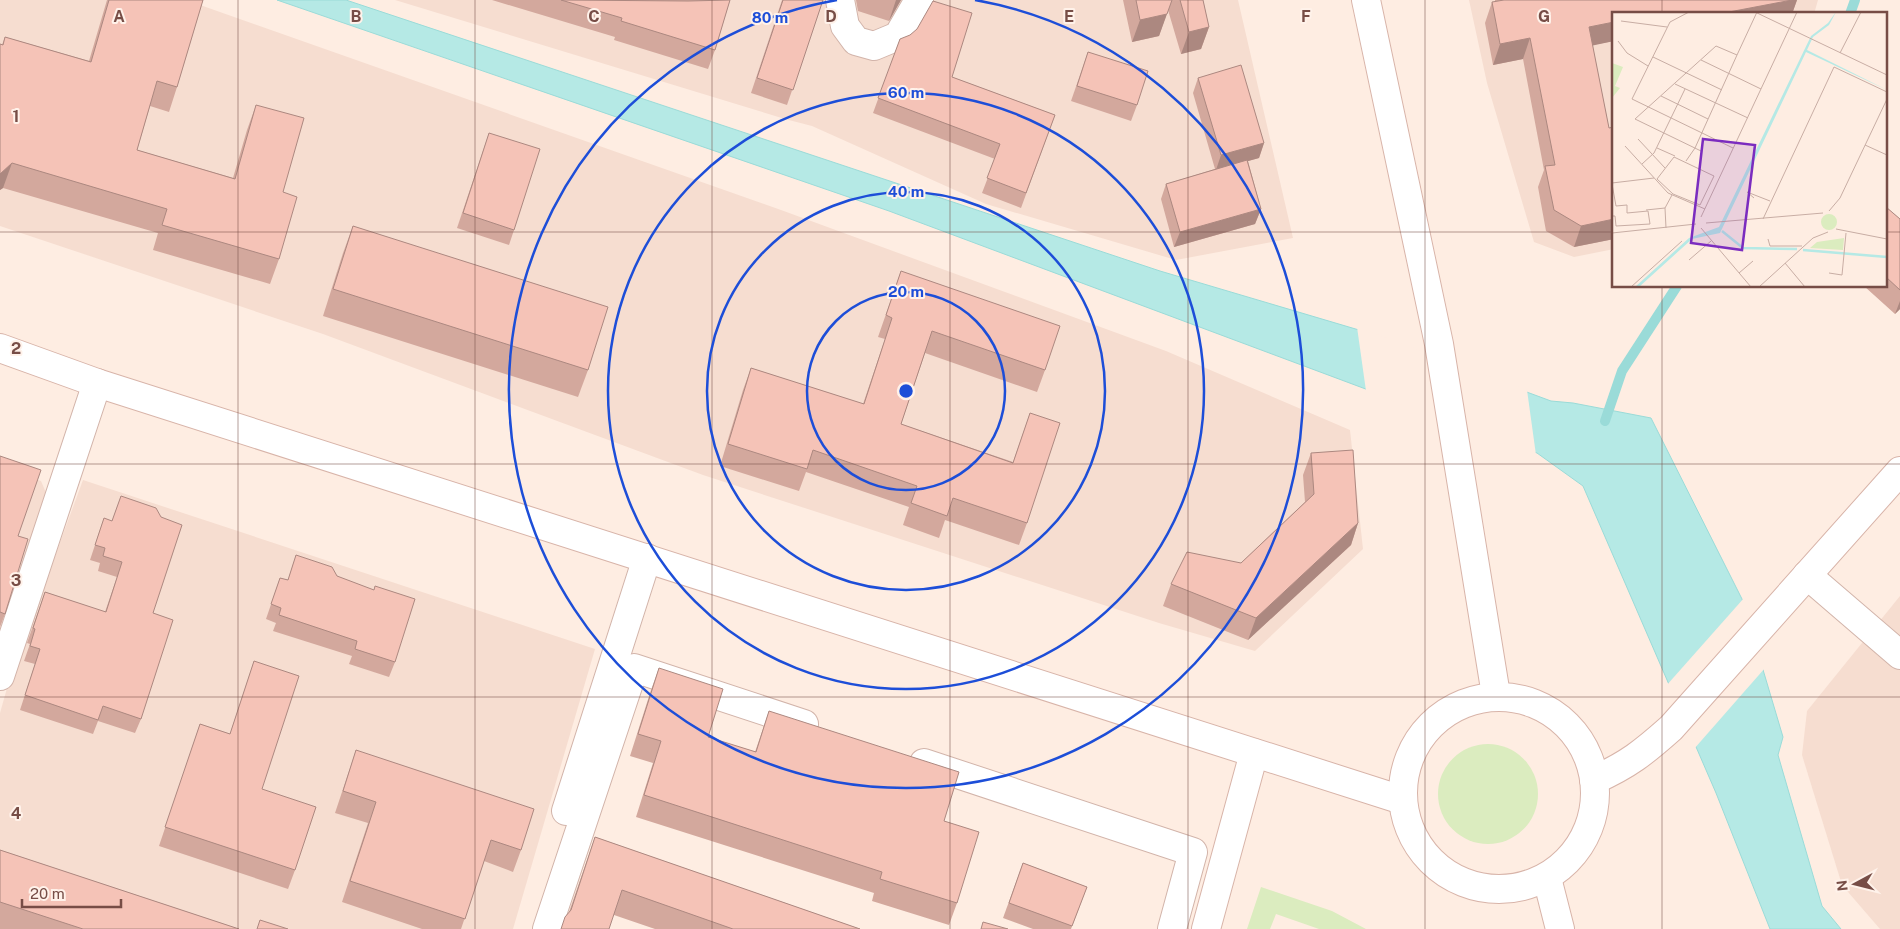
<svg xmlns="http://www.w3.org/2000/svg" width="1900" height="929" font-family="'Public Sans',sans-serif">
  <rect width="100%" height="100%" fill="#feede2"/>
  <g fill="#f6ddd0">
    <polygon points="0,0 186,0 781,210 1166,351 1350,430 1363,549 1255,651 1159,623 703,475 323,334 0,226"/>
    <polygon points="395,0 1238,0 1293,238 1176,260 986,204 812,126 785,119"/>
    <polygon points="1469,0 1818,0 1814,14 1614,14 1614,249 1574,257 1534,242 1487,83"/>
    <polygon points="0,466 41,481 47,495 0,637"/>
    <polygon points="83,480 595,649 513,929 0,929 0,713 9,681"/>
    <polygon points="1900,596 1900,929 1880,929 1842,885 1802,755 1807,711"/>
  </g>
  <g fill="#dbecbf">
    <circle cx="1488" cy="794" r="50"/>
    <polygon points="1261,887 1332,911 1366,929 1319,929 1276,914 1270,929 1247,929"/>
  </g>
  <polygon fill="#b5e9e5" stroke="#9adbd8" points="277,0 346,0 1160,271 1359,330 1551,401 1573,403 1651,418 1742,599 1783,737 1778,755 1822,906 1841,929 1770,929 1716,793 1583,486 1537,453 889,211"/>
  <g fill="#feede2">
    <polygon points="1357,327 1527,390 1536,455 1366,391"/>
    <polygon points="1744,598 1765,668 1694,749 1666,686"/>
  </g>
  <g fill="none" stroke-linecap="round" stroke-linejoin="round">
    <g stroke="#9adbd8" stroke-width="10">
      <polyline points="1850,14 1855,0"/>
      <polyline points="1605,421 1622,371 1677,286"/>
    </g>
    <defs>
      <g id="street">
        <polyline points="840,0 845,26 856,41 874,46 898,36 919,0"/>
        <polyline points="1807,575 1900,655"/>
        <polyline points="0,676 97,383"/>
        <polyline points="924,763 1193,852 1172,929"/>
        <polyline points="566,811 647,558"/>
        <polyline points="547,929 634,668 804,724"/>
      </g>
      <g id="secondary">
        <polyline points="1366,0 1439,344 1496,695"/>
        <polyline points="0,348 97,383 1402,800"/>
        <circle cx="1499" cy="793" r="96"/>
        <path d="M1594 780C1628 765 1644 752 1671 728L1900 471"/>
        <polyline points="1547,878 1560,929"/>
        <polyline points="1206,929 1254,753"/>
      </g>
    </defs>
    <use href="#street" stroke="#d2b4aa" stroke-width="30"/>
    <use href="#secondary" stroke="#d8b4a9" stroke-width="30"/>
    <use href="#street" stroke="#fff" stroke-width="28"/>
    <use href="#secondary" stroke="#fff" stroke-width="28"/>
  </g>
  <g fill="#d3a89d">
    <polygon points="107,0 203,0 177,87 169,112 150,106 137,150 233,178 247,130 256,105 283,192 279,259 270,284 153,250 158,233 3,188 0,190 0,44 2,45 5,37 89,61"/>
    <polygon points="492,0 730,0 715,50 708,69 614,40 615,37"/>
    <polygon points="782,0 823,0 787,105 751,93"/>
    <polygon points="856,0 901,0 889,21 858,11"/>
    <polygon points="1123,0 1203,0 1209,27 1201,49 1181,54 1168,10 1159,36 1132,42"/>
    <polygon points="1495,0 1797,0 1792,14 1614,14 1614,41 1592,45 1609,128 1614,127 1614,239 1574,247 1546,231 1538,187 1544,170 1523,59 1493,65 1485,23 1492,2 1495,2"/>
    <polygon points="900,39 952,77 1055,115 1021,208 982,193 995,159 873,113"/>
    <polygon points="1088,52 1137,105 1131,121 1071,101"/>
    <polygon points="1198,78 1264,143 1259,158 1248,161 1261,209 1255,224 1174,247 1161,199 1166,184 1215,169 1193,93"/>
    <polygon points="489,133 514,230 509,245 457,228"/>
    <polygon points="1886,207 1900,219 1900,309 1895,314 1864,286 1886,286"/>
    <polygon points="353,226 588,370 578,397 323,316 343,253"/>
    <polygon points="901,271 1045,370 1037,392 925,353 901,424 1013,462 1030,413 1027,523 1019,545 945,520 939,538 903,525 909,507 806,472 799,491 720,466 743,390 751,368 863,404 885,339 878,337"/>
    <polygon points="1311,453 1358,523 1351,545 1248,640 1163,606 1171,584 1241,563 1305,502 1303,475"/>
    <polygon points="0,456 18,536 5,614 0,627"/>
    <polygon points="121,496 153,613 141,719 135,733 98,721 93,734 20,710 35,664 24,661 30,644 27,643 45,592 105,612 117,577 98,571 100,563 90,560 104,518 112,521"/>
    <polygon points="296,555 337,576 395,662 389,677 349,664 352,656 273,631 276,623 266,619 280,578 288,580"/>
    <polygon points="254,661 262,789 295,870 288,889 159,846 200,724 230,734"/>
    <polygon points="659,668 708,737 755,752 769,711 944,821 957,903 949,925 872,901 874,893 636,817 653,763 630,756 651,690"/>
    <polygon points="356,750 521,850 513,872 484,861 461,929 422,929 342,902 368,823 335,813"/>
    <polygon points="595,837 860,929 655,929 614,915 569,912"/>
    <polygon points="0,850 239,929 0,929"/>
    <polygon points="1023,863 1087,887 1071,929 1033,929 1003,918"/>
  </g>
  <g fill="#ac8880">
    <polygon points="896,0 901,0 889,21"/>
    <polygon points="1792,0 1797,0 1792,14 1728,14 1729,12"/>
    <polygon points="1167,14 1159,36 1132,42 1140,20"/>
    <polygon points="1614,22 1614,41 1581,48 1589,27"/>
    <polygon points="1209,27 1201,49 1181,54 1189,32"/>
    <polygon points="1530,38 1523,59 1493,65 1500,44"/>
    <polygon points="1264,143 1259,158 1216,170 1221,155"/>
    <polygon points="12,163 3,188 0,190 0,174"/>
    <polygon points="1261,209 1255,224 1174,247 1180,232"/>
    <polygon points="1614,219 1614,239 1574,247 1581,226"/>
    <polygon points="1900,301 1900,309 1895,314"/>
    <polygon points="1358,523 1351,545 1248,640 1256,618"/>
  </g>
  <g fill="#f5c3b7" stroke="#ac8880">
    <polygon points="109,0 203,0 177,87 157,81 137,150 235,179 256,105 304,118 283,192 297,197 279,259 162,225 167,209 12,163 0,174 0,44 3,45 5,37 91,62"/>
    <polygon points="561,0 688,1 730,0 715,50 621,21 622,18"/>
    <polygon points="783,0 823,0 793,90 757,78"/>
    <polygon points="1136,0 1172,0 1167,14 1140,20"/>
    <polygon points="1180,0 1203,0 1209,27 1189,32"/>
    <polygon points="1504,0 1792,0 1729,12 1729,14 1614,14 1614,22 1589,27 1609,128 1614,127 1614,219 1581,226 1554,210 1545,166 1555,165 1530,38 1500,44 1492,2"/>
    <polygon points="933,1 972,13 952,77 1055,115 1026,193 987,178 1000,144 878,98 900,39 910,35 917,29"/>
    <polygon points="1088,52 1148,71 1137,105 1077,86"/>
    <polygon points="1241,65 1264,143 1221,155 1198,78"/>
    <polygon points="489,133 540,149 514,230 463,213"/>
    <polygon points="1247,160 1261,209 1180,232 1166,184"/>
    <polygon points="1886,207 1900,219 1900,290 1886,277"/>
    <polygon points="353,226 608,307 588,370 333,289"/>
    <polygon points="901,271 1060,326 1045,370 932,331 901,424 1013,463 1030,413 1060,423 1027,523 953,498 947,516 911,503 917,486 813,450 807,469 728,444 751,368 864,404 892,318 886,315"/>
    <polygon points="1353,450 1358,523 1256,618 1171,584 1187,552 1241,563 1314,494 1311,453"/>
    <polygon points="0,456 41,470 18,536 28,539 5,614 0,612"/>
    <polygon points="121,496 156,508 161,517 182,525 153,613 173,620 141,719 103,706 98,720 25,695 40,649 30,646 35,629 33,628 45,592 106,612 122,562 103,556 105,548 95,545 104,518 112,521"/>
    <polygon points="296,555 332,567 337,576 374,590 375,586 415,599 395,662 355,649 357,641 279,615 281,608 271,604 280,578 288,580"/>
    <polygon points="254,661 299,676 262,789 316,807 295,870 165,827 200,724 230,734"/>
    <polygon points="659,668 723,689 708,737 756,752 769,711 959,772 944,821 979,832 957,903 880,879 882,872 644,795 661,741 638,734"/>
    <polygon points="356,750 534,809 521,850 491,840 465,919 350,881 376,802 343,791"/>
    <polygon points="595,837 860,929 733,929 622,890 609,929 561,929 565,917 571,910"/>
    <polygon points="0,850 239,929 83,929 0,902"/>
    <polygon points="1023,863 1087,887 1072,926 1009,903"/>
    <polygon points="260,920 288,929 257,929"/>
    <polygon points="983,922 1008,929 981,929"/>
  </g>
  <path fill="none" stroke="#774d46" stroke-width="1" stroke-opacity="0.55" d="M238 0V929M475 0V929M712 0V929M950 0V929M1188 0V929M1425 0V929M1662 0V14M0 232H1614M1886 232H1900M1662 286V929M0 464H1900M0 697H1900"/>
  <g fill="none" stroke="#1d4ed8" stroke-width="2.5">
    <circle cx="906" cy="391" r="99"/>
    <circle cx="906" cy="391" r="199"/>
    <circle cx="906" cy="391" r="298"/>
    <path d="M975 0A397 397 0 1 1 837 0"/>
  </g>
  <g transform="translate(1612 12)">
    <rect width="275" height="275" fill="#feede2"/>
    <path d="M0 51 11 55 3 74 8 76 0 86ZM209 210a8 8 0 1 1 16 0a8 8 0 1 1-16 0ZM232 226 231 238 198 236 205 230Z" fill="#dbecbf"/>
    <path d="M224 0 217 13 201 25 195 38 275 78 194 40 108 221 80 227 27 275H23L77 226 107 215 199 24 216 11Z" fill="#b5e9e5"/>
    <path fill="none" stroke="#b5e9e5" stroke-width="2.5" d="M110 219 131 236 185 237M191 238 275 245"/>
    <path fill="none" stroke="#c8ada4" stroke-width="1" d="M77 0 58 10 20 87 121 136M143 0 275 63M9 9 55 15M6 29 15 41 36 54M228 41 249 0M41 45 110 78M89 48 149 77M63 72 136 106M49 84 96 107M26 127 53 156M253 133 275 143M13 134 56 181 93 197M45 136 63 144M89 139 23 107 104 34 125 43 145 0M62 145 102 164 88 193 61 182 45 167ZM74 149 83 136 125 43M30 152 42 141 73 77M0 171 42 166M0 172 4 194 15 193V201L36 199 38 212 4 214 3 204H0M142 186 135 180 158 189M34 198 53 196M217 199 228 186 275 87M89 205 185 0M151 207 222 55 275 80M94 211 211 201M54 216 53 196 60 183M89 216 139 275M224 217 275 227M0 221 84 212M156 227 158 234H190M77 248 99 229M173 251 193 275M127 261 141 249M217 261 230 263 234 221M19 275 70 229M147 275 201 226 216 220"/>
    <path fill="#7b2cbf" fill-opacity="0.15" stroke="#7b2cbf" stroke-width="2.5" d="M91 127 143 133 130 238 79 231Z"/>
    <rect width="275" height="275" fill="none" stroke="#774d46" stroke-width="2.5"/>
  </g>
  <g font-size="16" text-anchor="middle" font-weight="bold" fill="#774d46" stroke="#fff2ea" stroke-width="4" stroke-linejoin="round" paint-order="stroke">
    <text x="119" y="22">A</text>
    <text x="356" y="22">B</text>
    <text x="594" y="22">C</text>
    <text x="831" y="22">D</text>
    <text x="1069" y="22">E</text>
    <text x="1306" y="22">F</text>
    <text x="1544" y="22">G</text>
    <text x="16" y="122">1</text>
    <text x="16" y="354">2</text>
    <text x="16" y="586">3</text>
    <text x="16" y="819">4</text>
  </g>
  <circle cx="906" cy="391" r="8" fill="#1d4ed8" stroke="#fff2ea" stroke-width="2.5"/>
  <g font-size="15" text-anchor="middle" font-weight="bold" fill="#1d4ed8" stroke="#fff2ea" stroke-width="4" stroke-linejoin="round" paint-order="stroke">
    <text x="770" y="23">80 m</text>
    <text x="906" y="98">60 m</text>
    <text x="906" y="197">40 m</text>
    <text x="906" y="297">20 m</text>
  </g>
  <g transform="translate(1855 884) rotate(263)" stroke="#fff2ea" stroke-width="4" paint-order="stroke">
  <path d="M0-4L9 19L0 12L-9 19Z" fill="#774d46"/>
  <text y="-8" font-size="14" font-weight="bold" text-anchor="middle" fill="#774d46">N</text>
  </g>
  <path d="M22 899v8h99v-8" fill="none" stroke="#774d46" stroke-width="2.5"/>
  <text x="30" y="899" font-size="15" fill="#774d46" stroke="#fff2ea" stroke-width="4" paint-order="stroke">20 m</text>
</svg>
